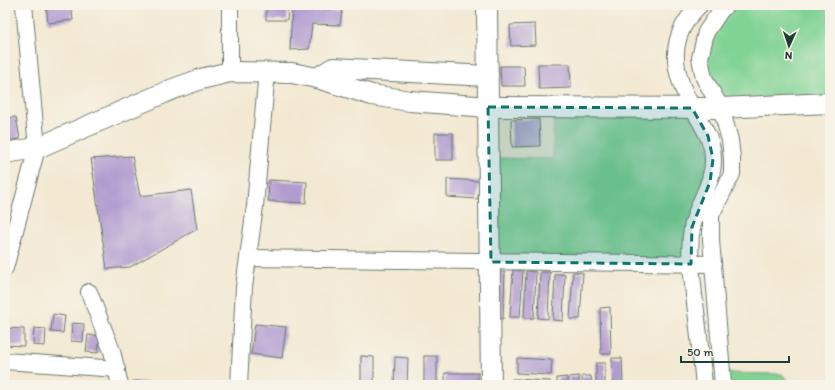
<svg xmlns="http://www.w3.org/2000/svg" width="835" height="390" font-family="Itim,sans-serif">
  <rect width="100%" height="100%" fill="#f7f3e8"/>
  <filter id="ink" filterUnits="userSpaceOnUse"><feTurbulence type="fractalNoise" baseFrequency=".025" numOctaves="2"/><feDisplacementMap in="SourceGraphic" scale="8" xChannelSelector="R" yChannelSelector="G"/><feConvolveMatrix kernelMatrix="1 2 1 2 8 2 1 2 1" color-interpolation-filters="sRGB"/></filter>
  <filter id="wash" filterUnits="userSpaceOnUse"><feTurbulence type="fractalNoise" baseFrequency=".012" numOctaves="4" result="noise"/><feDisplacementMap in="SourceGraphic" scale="16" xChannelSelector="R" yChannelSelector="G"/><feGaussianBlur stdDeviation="0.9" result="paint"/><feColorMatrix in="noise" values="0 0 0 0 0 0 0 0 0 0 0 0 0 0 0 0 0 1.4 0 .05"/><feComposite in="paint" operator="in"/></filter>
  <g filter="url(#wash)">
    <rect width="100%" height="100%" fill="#f3e9d3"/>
    <g fill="#81d394" stroke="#508864">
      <polygon points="729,5 830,5 830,103 721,108 704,78 712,24"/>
      <polygon points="554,108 692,108 713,159 691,264 491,262 489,158 553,159"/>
      <polygon points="722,373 782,374 793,385 723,385"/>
    </g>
    <g id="blocks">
      <g fill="#b19cd0">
        <polygon points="46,5 71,5 73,20 48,23"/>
        <polygon points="266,5 288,5 287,20 266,20"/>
        <polygon points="292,7 342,10 340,25 312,24 309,49 290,50"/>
        <polygon points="535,24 536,45 511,46 510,25"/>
        <polygon points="538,64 570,64 571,88 539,89"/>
        <polygon points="500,66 524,66 525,86 501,86"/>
        <polygon points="16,117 20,139 5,141 5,118"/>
        <polygon points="539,119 540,146 512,147 511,120"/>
        <rect x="435" y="133" width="18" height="27"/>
        <polygon points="132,156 140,196 191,190 197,229 130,267 107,269 91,159"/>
        <polygon points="447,179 479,181 478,199 447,197"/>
        <polygon points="269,180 307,182 306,203 268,201"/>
        <polygon points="513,270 523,271 520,317 510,317"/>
        <polygon points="526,271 536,272 534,318 524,318"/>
        <polygon points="495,272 505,272 503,319 493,318"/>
        <polygon points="540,272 550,272 548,319 538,318"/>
        <polygon points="573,272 583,273 580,319 570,319"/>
        <polygon points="555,274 565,274 563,321 553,320"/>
        <polygon points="610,307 611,354 601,354 600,308"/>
        <polygon points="53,314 65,316 63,333 51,332"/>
        <polygon points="72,323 84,324 83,342 71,341"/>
        <polygon points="255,324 286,327 282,358 251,354"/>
        <polygon points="6,328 24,329 24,346 5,345"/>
        <polygon points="34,328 46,329 45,346 33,345"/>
        <polygon points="88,335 100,336 98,353 86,352"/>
        <polygon points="361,356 374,357 374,385 361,385"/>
        <rect x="424" y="356" width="13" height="29"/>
        <polygon points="395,357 408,358 407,385 394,385"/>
        <polygon points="517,358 552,360 551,375 517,373"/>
        <polygon points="612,358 622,358 623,385 613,385"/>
        <rect x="596" y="363" width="9" height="22"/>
        <rect x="445" y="373" width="33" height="12"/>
        <polygon points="579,376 579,385 569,385 569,377"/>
        <polygon points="582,376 591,376 592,385 582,385"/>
        <polygon points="567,377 567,385 557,385 557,378"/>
        <polygon points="512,379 550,381 549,385 512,385"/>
        <polygon points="133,381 156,383 155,385 133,385"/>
      </g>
    </g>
  </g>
  <g filter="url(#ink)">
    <use href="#blocks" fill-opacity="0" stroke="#69796c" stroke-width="1"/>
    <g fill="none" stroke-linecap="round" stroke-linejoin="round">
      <defs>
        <g id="minor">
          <path d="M700 5C666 37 672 72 693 109 702 125 713 140 713 159 714 183 696 205 692 228 688 250 692 273 694 295 698 325 701 355 704 385"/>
          <polyline points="230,72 230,5"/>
          <polyline points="248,258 713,264"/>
          <polyline points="5,268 37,148 24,5"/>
          <polyline points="89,292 112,351 120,385"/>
          <polyline points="5,361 117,369"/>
          <polyline points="239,385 244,287 255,206 267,71"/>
          <polyline points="723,385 711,240 711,215 732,174 732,158 730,140 721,108 704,78 700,58 706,32 721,10 726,5"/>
        </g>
        <g id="tertiary">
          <polyline points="487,5 491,385"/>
          <polyline points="317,78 333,68 488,76"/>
          <polyline points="5,153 37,148 173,89 201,79 230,72 292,73 317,78 372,95 410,101 488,107 721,108 830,103"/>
        </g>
      </defs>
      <use href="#minor" stroke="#69796c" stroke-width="18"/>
      <use href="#tertiary" stroke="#69796c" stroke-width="22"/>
      <use href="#minor" stroke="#fff" stroke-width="16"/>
      <use href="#tertiary" stroke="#fff" stroke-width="20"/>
    </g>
  </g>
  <path fill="#0f766e" fill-opacity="0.2" stroke="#0f766e" stroke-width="3" stroke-dasharray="8 5" stroke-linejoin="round" d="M488 107 692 108 708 136 713 159 710 182 692 227 691 264 491 262Z"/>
  <rect width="835" height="390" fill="none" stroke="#f7f3e8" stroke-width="20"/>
  <g transform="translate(789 46) rotate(183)" stroke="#f7f3e8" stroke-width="3" paint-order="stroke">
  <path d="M0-3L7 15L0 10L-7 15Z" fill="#1f3d34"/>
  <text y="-6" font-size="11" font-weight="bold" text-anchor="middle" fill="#1f3d34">N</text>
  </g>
  <path d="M681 356v6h108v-6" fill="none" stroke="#1f3d34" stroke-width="2"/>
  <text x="687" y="356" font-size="12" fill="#1f3d34" stroke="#f7f3e8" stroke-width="3" paint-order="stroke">50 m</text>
</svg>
